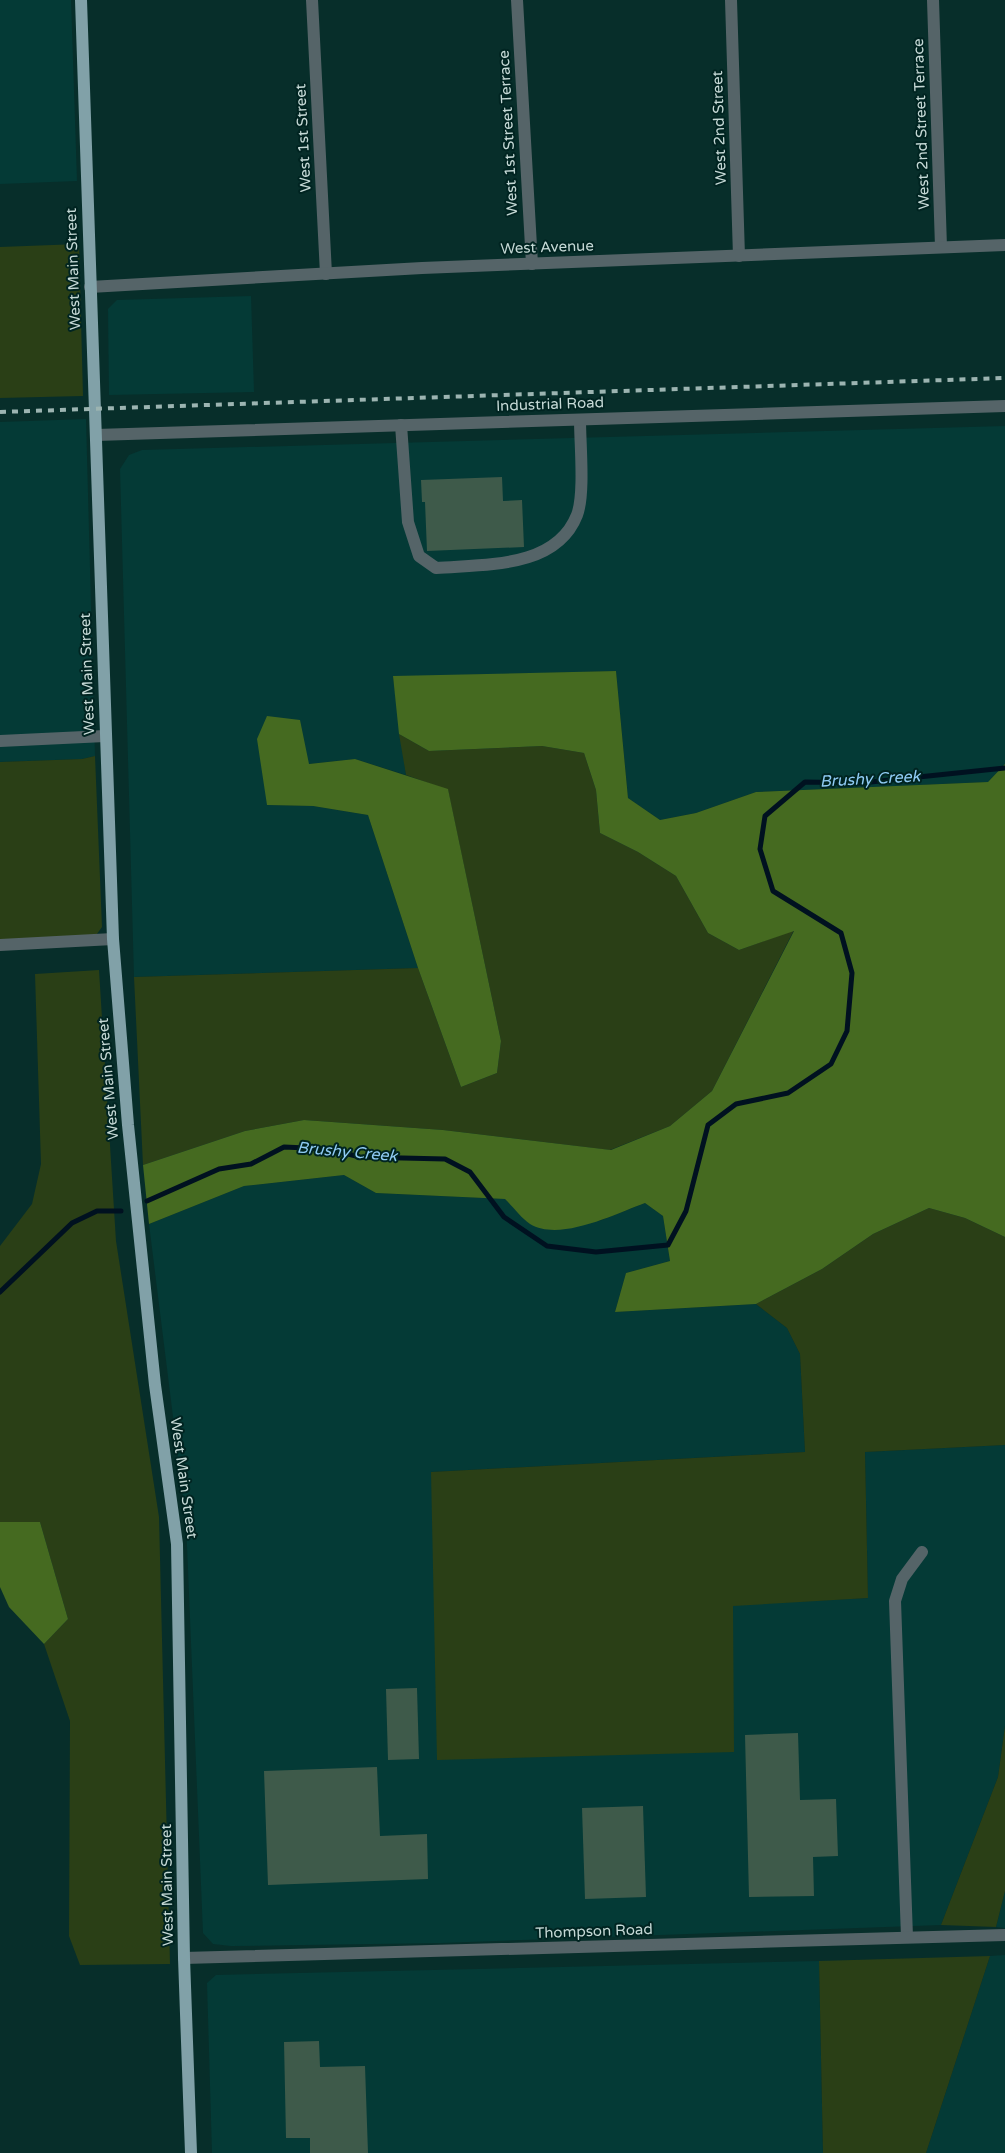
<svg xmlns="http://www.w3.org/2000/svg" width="1005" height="2153" font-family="'Varela Round',sans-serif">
  <rect width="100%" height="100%" fill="#072e2a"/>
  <g fill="#043a36">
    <polygon points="0,0 71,0 77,181 0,184"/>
    <polygon points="251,296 254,392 109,395 108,309 117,300"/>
    <polygon points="86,419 95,756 82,759 0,762 0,422"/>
    <polygon points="1005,426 1005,764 988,782 756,792 696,813 660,820 628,798 616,671 393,677 406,775 355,759 309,764 267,805 313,806 368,815 418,968 134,977 120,469 129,455 142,450"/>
    <polygon points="344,1175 376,1193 505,1199 530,1224 599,1221 645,1203 663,1216 670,1261 626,1273 615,1312 756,1304 787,1328 800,1354 805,1452 431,1472 733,1605 868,1598 865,1452 1005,1445 1005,1726 998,1777 941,1925 441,1943 231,1946 213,1944 203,1933 186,1521 149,1224 244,1186"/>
    <polygon points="1005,1891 1005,1928 996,1927"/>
    <polygon points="1005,1955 1005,2153 926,2153 990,1956"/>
    <polygon points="819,1961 823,2153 212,2153 207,1983 216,1975"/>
  </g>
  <g fill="#2a3f16">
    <polygon points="79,244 83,396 0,398 0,247"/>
    <polygon points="399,734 429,751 542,746 584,753 596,790 600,833 638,852 676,876 708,933 739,950 794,930 712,1091 670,1126 610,1150 443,1130 304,1120 245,1131 143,1165 134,977 418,968 461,1087 497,1073 501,1041 448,790 406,775"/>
    <polygon points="95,756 102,927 91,942 0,945 0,762 82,759"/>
    <polygon points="99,970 116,1241 159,1517 170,1964 80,1965 69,1936 70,1721 44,1644 68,1619 40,1522 0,1522 0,1246 32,1204 41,1164 35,974"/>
    <polygon points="929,1208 965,1218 1005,1237 1005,1445 865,1452 868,1598 733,1606 734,1752 437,1760 431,1472 805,1452 800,1354 787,1328 756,1304 822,1269 873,1234"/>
    <polygon points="1005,1726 1005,1891 996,1927 941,1925 998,1777"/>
    <polygon points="990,1956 926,2153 823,2153 819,1961"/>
  </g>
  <g fill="#456a20">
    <path d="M616 671 628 798 660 820 696 813 756 792 988 782 1005 764V1237L965 1218 929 1208 873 1234 822 1269 756 1304 615 1312 626 1273 670 1261 663 1216 645 1203C615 1214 560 1242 530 1224 521 1218 513 1207 505 1199L376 1193 344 1175 244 1186 149 1224 143 1165 245 1131 304 1120 443 1130 611 1150 670 1126 712 1091 794 931 739 950 708 933 676 876 638 852 600 833 596 790 584 753 542 746 429 751 399 734 393 676Z"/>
    <polygon points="267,716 300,720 309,764 355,759 448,789 501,1041 497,1073 461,1087 418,968 368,815 313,806 267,805 257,739"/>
    <polygon points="0,1522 40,1522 68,1619 44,1644 9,1607 0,1587"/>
  </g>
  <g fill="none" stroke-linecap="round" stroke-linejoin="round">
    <g stroke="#001120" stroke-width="5">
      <polyline points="147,1201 219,1169 251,1164 284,1147 328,1149 360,1157 445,1159 470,1172 504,1217 547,1246 596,1252 668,1245 686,1211 708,1125 736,1104 788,1093 831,1064 847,1031 852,973 841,933 773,891 760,849 765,816 805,782 861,783 1005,768"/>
      <polyline points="0,1292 72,1223 97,1211 121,1211"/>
    </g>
  </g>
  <g fill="#3e5a4a">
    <polygon points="502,477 503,501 522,500 524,547 427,551 425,502 422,502 421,480"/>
    <polygon points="417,1688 419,1759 388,1760 386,1689"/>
    <polygon points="798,1733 800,1800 836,1799 838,1856 813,1857 814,1896 749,1897 745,1735"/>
    <polygon points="377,1767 380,1836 427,1834 428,1879 268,1885 264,1771"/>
    <polygon points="643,1806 646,1897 585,1899 582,1808"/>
    <polygon points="319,2041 320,2067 365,2066 368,2153 310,2153 310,2138 286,2138 284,2042"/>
  </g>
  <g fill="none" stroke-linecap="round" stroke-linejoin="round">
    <g stroke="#556468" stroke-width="12">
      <polyline points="312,0 326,274"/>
      <polyline points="517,0 532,264"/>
      <polyline points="731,0 739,256"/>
      <polyline points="933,0 941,247"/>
      <polyline points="90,287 422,268 1005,245"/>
      <path d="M401 425 408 522 419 556 436 568C484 564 556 569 577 515 585 494 580 444 580 420"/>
      <polyline points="96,435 1005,406"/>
      <polyline points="0,741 105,736"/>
      <polyline points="0,945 113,939"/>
      <polyline points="907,1937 895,1601 902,1579 922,1552"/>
      <polyline points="184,1958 1005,1935"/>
    </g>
    <polyline stroke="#81a1a8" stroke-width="12" points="81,0 113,939 128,1125 155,1385 177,1544 184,1958 191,2153"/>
    <polyline stroke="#9cb4b1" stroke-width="4" stroke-dasharray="6 6" stroke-linecap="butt" points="0,412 1005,378"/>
  </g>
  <g text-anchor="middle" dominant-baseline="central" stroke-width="4" stroke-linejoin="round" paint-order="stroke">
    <g font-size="15" fill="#c5d9d6" stroke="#002421">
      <text transform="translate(921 124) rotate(-92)">West 2nd Street Terrace</text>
      <text transform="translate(719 128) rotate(-92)">West 2nd Street</text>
      <text transform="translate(508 133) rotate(-93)">West 1st Street Terrace</text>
      <text transform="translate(303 138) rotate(-93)">West 1st Street</text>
      <text transform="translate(547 247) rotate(-2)">West Avenue</text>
      <text transform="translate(73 269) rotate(-92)">West Main Street</text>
      <text transform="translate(550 404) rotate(-2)">Industrial Road</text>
      <text transform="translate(87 674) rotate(-92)">West Main Street</text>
      <text transform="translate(108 1079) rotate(-95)">West Main Street</text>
      <text transform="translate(184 1478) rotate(82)">West Main Street</text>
      <text transform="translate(167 1885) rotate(-91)">West Main Street</text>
      <text transform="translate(594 1931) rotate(-2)">Thompson Road</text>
    </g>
    <g font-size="16" font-style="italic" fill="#8fcbf4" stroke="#002421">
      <text transform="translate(870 779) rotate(-3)">Brushy Creek</text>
      <text transform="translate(347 1152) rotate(5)">Brushy Creek</text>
    </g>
  </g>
</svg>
